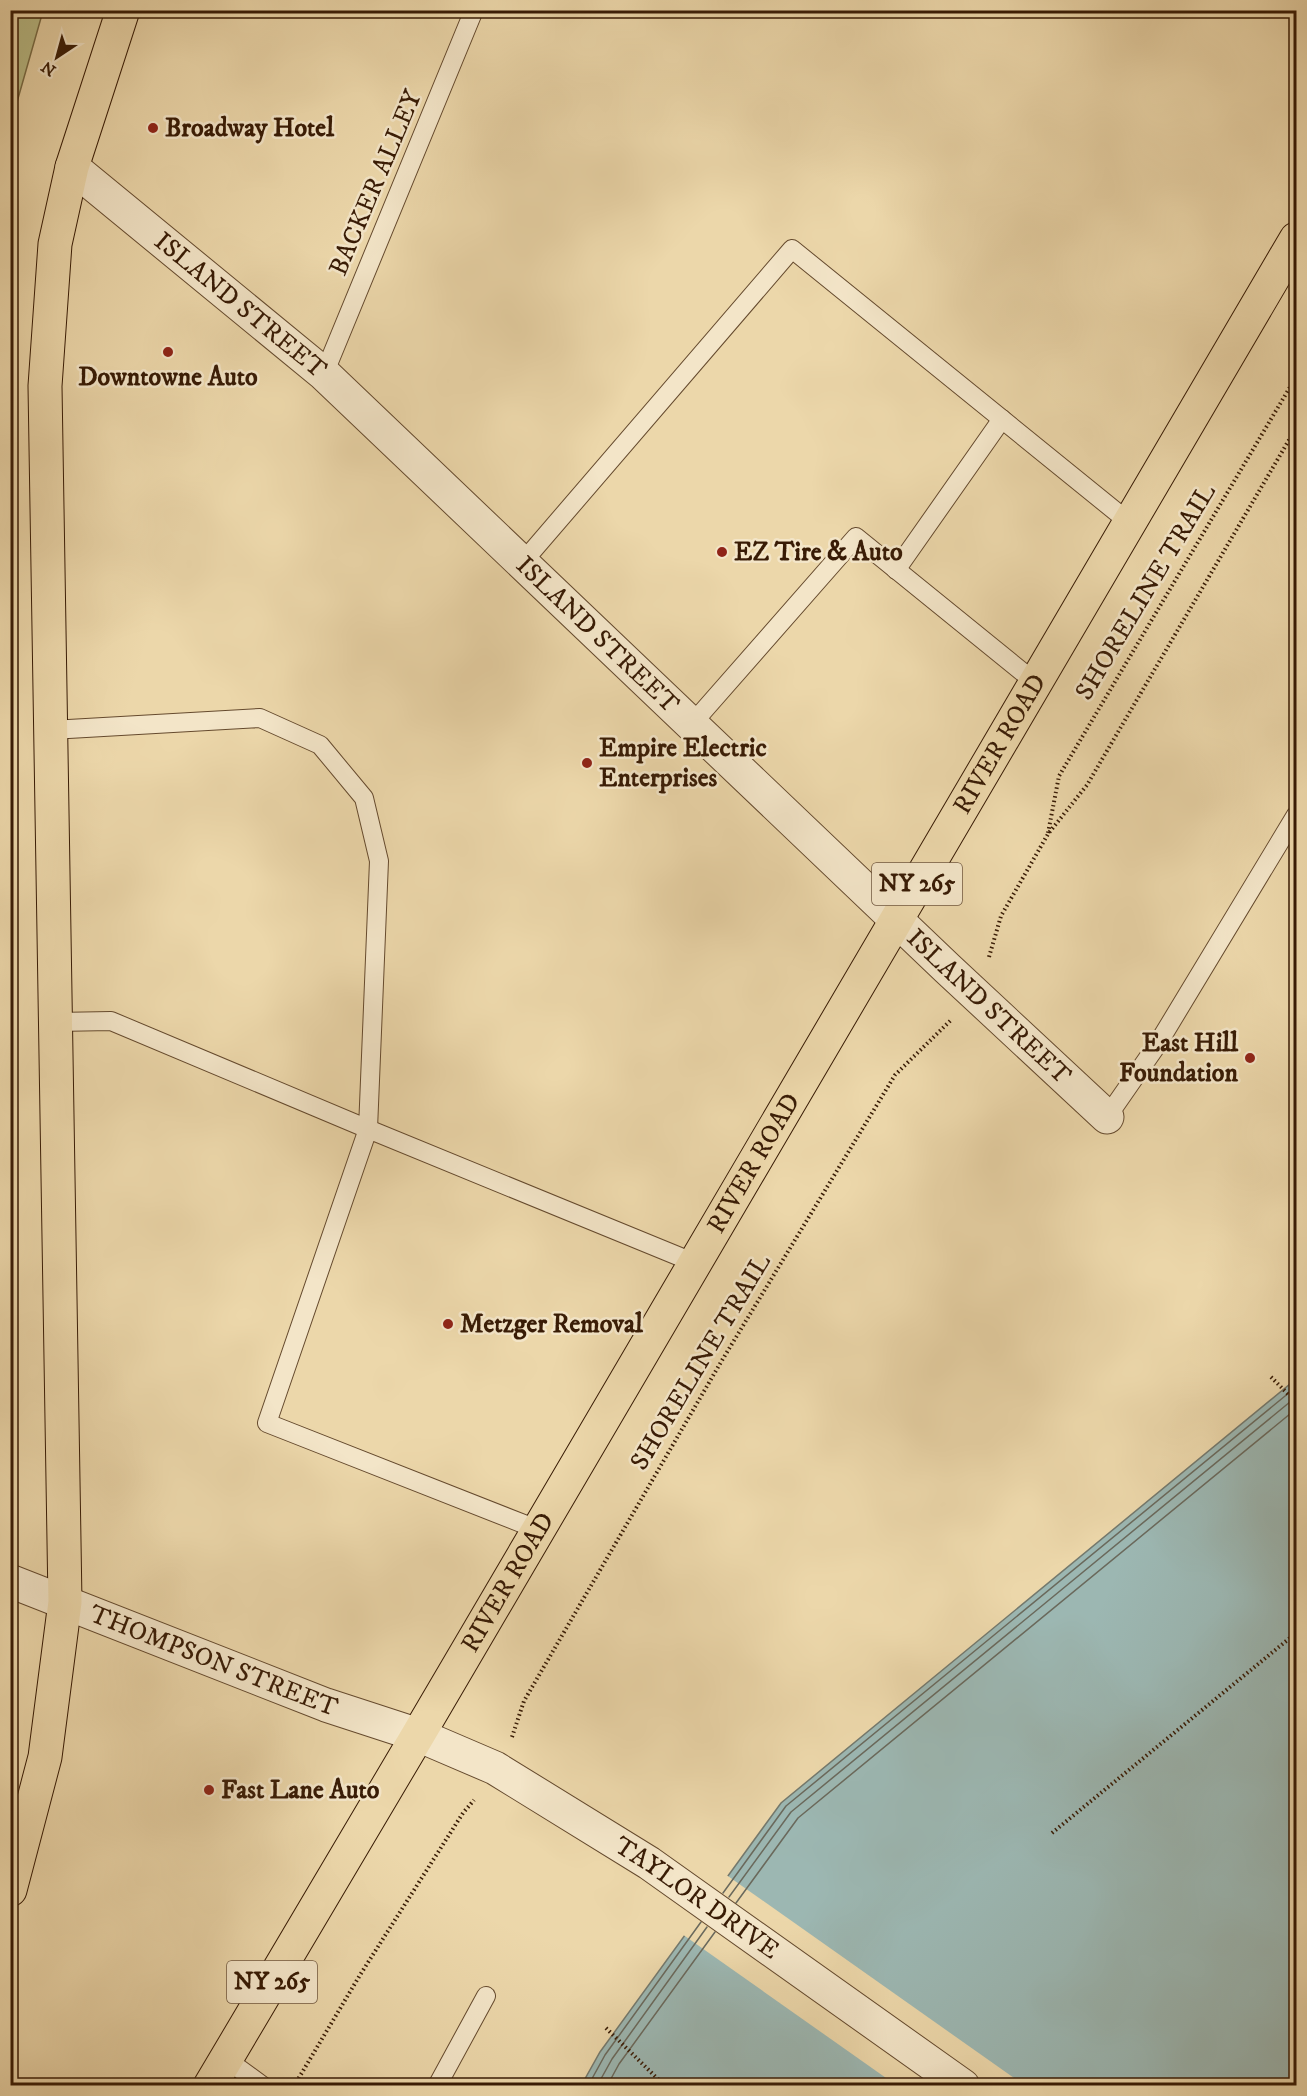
<svg xmlns="http://www.w3.org/2000/svg" width="1307" height="2096" font-family="'IM FELL DW Pica',serif">
  <rect width="100%" height="100%" fill="#ecd7aa"/>
  <filter id="stains"><feTurbulence type="fractalNoise" baseFrequency=".00333" numOctaves="4"/><feColorMatrix values="0 0 0 0 .2 0 0 0 0 .09 0 0 0 0 .02 0 0 0 .5 -.17"/></filter>
  <radialGradient id="worn" r=".72"><stop offset=".6" stop-color="#630" stop-opacity="0"/><stop offset="1" stop-color="#630" stop-opacity=".3"/></radialGradient>
  <polygon fill="#babd87" stroke="#796c46" stroke-width="1.5" points="11,10 43,11 11,123 10,11"/>
  <polygon fill="#9cb7b2" stroke="#74796d" stroke-width="1.5" points="1296,1379 1296,2085 581,2086 600,2052 781,1803"/>
  <polygon fill="#ecd7aa" points="725,1874 1024,2085 896,2085 682,1934"/>
  <g fill="none" stroke-linecap="round" stroke-linejoin="round">
    <g stroke="#6a695c" stroke-width="1.5">
      <polyline points="723,1893 786,1806 1296,1387"/>
      <polyline points="729,1897 791,1812 1296,1397"/>
      <polyline points="736,1903 798,1818 1296,1409"/>
      <polyline points="588,2086 605,2055 701,1922"/>
      <polyline points="597,2086 612,2059 707,1927"/>
      <polyline points="607,2086 619,2064 715,1932"/>
    </g>
    <defs>
      <g id="lane">
        <polyline points="324,374 474,10"/>
        <polyline points="522,563 792,249 1130,523"/>
        <polyline points="896,570 1002,419"/>
        <polyline points="691,725 856,537 1036,683"/>
        <polyline points="51,730 260,718 320,745 364,798 379,861 368,1129 111,1021 56,1022"/>
        <polyline points="1107,1117 1157,1045 1296,815"/>
        <polyline points="539,1530 267,1423 368,1129 695,1263"/>
        <polyline points="226,2059 263,2086"/>
        <polyline points="437,2086 486,1996"/>
      </g>
      <g id="street">
        <path id="s1" d="M72 167 324 374 948 969 1107 1117"/>
        <path id="s2" d="M10 1581 326 1705 418 1735 495 1768 649 1863 963 2086"/>
      </g>
      <g id="primary">
        <polyline points="10,1890 45,1757 65,1602 45,386 55,244 72,167 123,10"/>
        <path id="s3" d="M210 2086 418 1735 1296 239"/>
      </g>
    </defs>
    <use href="#lane" stroke="#654a2e" stroke-width="20"/>
    <use href="#street" stroke="#654a2e" stroke-width="35"/>
    <use href="#primary" stroke="#381b05" stroke-width="35"/>
    <g stroke="#381b05" stroke-width="4" stroke-dasharray="1.5 3" stroke-linecap="butt">
      <polyline points="1048,833 1059,776 1296,377"/>
      <polyline points="989,957 1001,916 1048,834 1087,785 1296,428"/>
      <polyline points="1271,1377 1296,1402"/>
      <polyline points="512,1737 524,1701 721,1362 895,1075 951,1020"/>
      <polyline points="1052,1833 1296,1633"/>
      <polyline points="606,2028 665,2086"/>
      <polyline points="294,2086 360,1975 463,1813 474,1800"/>
    </g>
    <use href="#lane" stroke="#f3e5c8" stroke-width="18"/>
    <use href="#street" stroke="#f3e5c8" stroke-width="33"/>
    <use href="#primary" stroke="#ecd7aa" stroke-width="33"/>
  </g>
  <g fill="#8f2418" stroke="#f3e5c8" stroke-width="2">
    <circle cx="153" cy="128" r="6"/>
    <circle cx="168" cy="352" r="6"/>
    <circle cx="722" cy="552" r="6"/>
    <circle cx="587" cy="763" r="6"/>
    <circle cx="1250" cy="1058" r="6"/>
    <circle cx="448" cy="1324" r="6"/>
    <circle cx="209" cy="1790" r="6"/>
  </g>
  <g text-anchor="middle" dominant-baseline="central" stroke-width="5" stroke-linejoin="round" paint-order="stroke">
    <g fill="#f3e5c8" stroke="#705840" stroke-width="1.5">
      <rect x="872" y="863" width="90" height="42" rx="4.5"/>
      <rect x="227" y="1961" width="90" height="42" rx="4.5"/>
    </g>
    <g font-size="24" font-weight="bold" fill="#381b05">
      <text x="917" y="884">NY 265</text>
      <text x="272" y="1982">NY 265</text>
    </g>
    <g font-size="26" font-weight="bold" fill="#381b05" stroke="#f3e5c8" text-anchor="start">
      <text x="165" y="128">Broadway Hotel</text>
      <text x="168" y="377" text-anchor="middle">Downtowne Auto</text>
      <text x="734" y="552">EZ Tire &amp; Auto</text>
      <text x="599" y="748">Empire Electric<tspan x="599" dy="30">Enterprises</tspan></text>
      <text x="1238" y="1043" text-anchor="end">East Hill<tspan x="1238" dy="30">Foundation</tspan></text>
      <text x="460" y="1324">Metzger Removal</text>
      <text x="221" y="1790">Fast Lane Auto</text>
    </g>
    <g font-size="26" fill="#381b05" stroke="#f3e5c8">
      <text transform="translate(376 183) rotate(-67)">BACKER ALLEY</text>
      <text stroke="none"><textPath href="#s1" startOffset="218">ISLAND STREET</textPath></text>
      <text transform="translate(1146 592) rotate(-59)">SHORELINE TRAIL</text>
      <text stroke="none"><textPath href="#s1" startOffset="704">ISLAND STREET</textPath></text>
      <text stroke="none"><textPath href="#s3" startOffset="1557">RIVER ROAD</textPath></text>
      <text stroke="none"><textPath href="#s1" startOffset="1244">ISLAND STREET</textPath></text>
      <text stroke="none"><textPath href="#s3" startOffset="1071">RIVER ROAD</textPath></text>
      <text transform="translate(701 1362) rotate(-59)">SHORELINE TRAIL</text>
      <text stroke="none"><textPath href="#s3" startOffset="585">RIVER ROAD</textPath></text>
      <text stroke="none"><textPath href="#s2" startOffset="219">THOMPSON STREET</textPath></text>
      <text stroke="none"><textPath href="#s2" startOffset="760">TAYLOR DRIVE</textPath></text>
    </g>
  </g>
  <rect width="1307" height="2096" fill="none" stroke="#ecd7aa" stroke-width="36"/>
  <rect x="12" y="12" width="1283" height="2072" fill="none" stroke="#381b05" stroke-width="3"/>
  <rect x="18" y="18" width="1271" height="2060" fill="none" stroke="#381b05" stroke-width="1.5"/>
  <g transform="translate(57 57) rotate(216)" stroke="#f3e5c8" stroke-width="4.5" paint-order="stroke">
  <path d="M0-4.5L10 22L0 15L-10 22Z" fill="#381b05"/>
  <text y="-9" font-size="16" font-weight="bold" text-anchor="middle" fill="#381b05">N</text>
  </g>
  <rect width="100%" height="100%" filter="url(#stains)"/>
  <rect width="100%" height="100%" fill="url(#worn)"/>
</svg>
